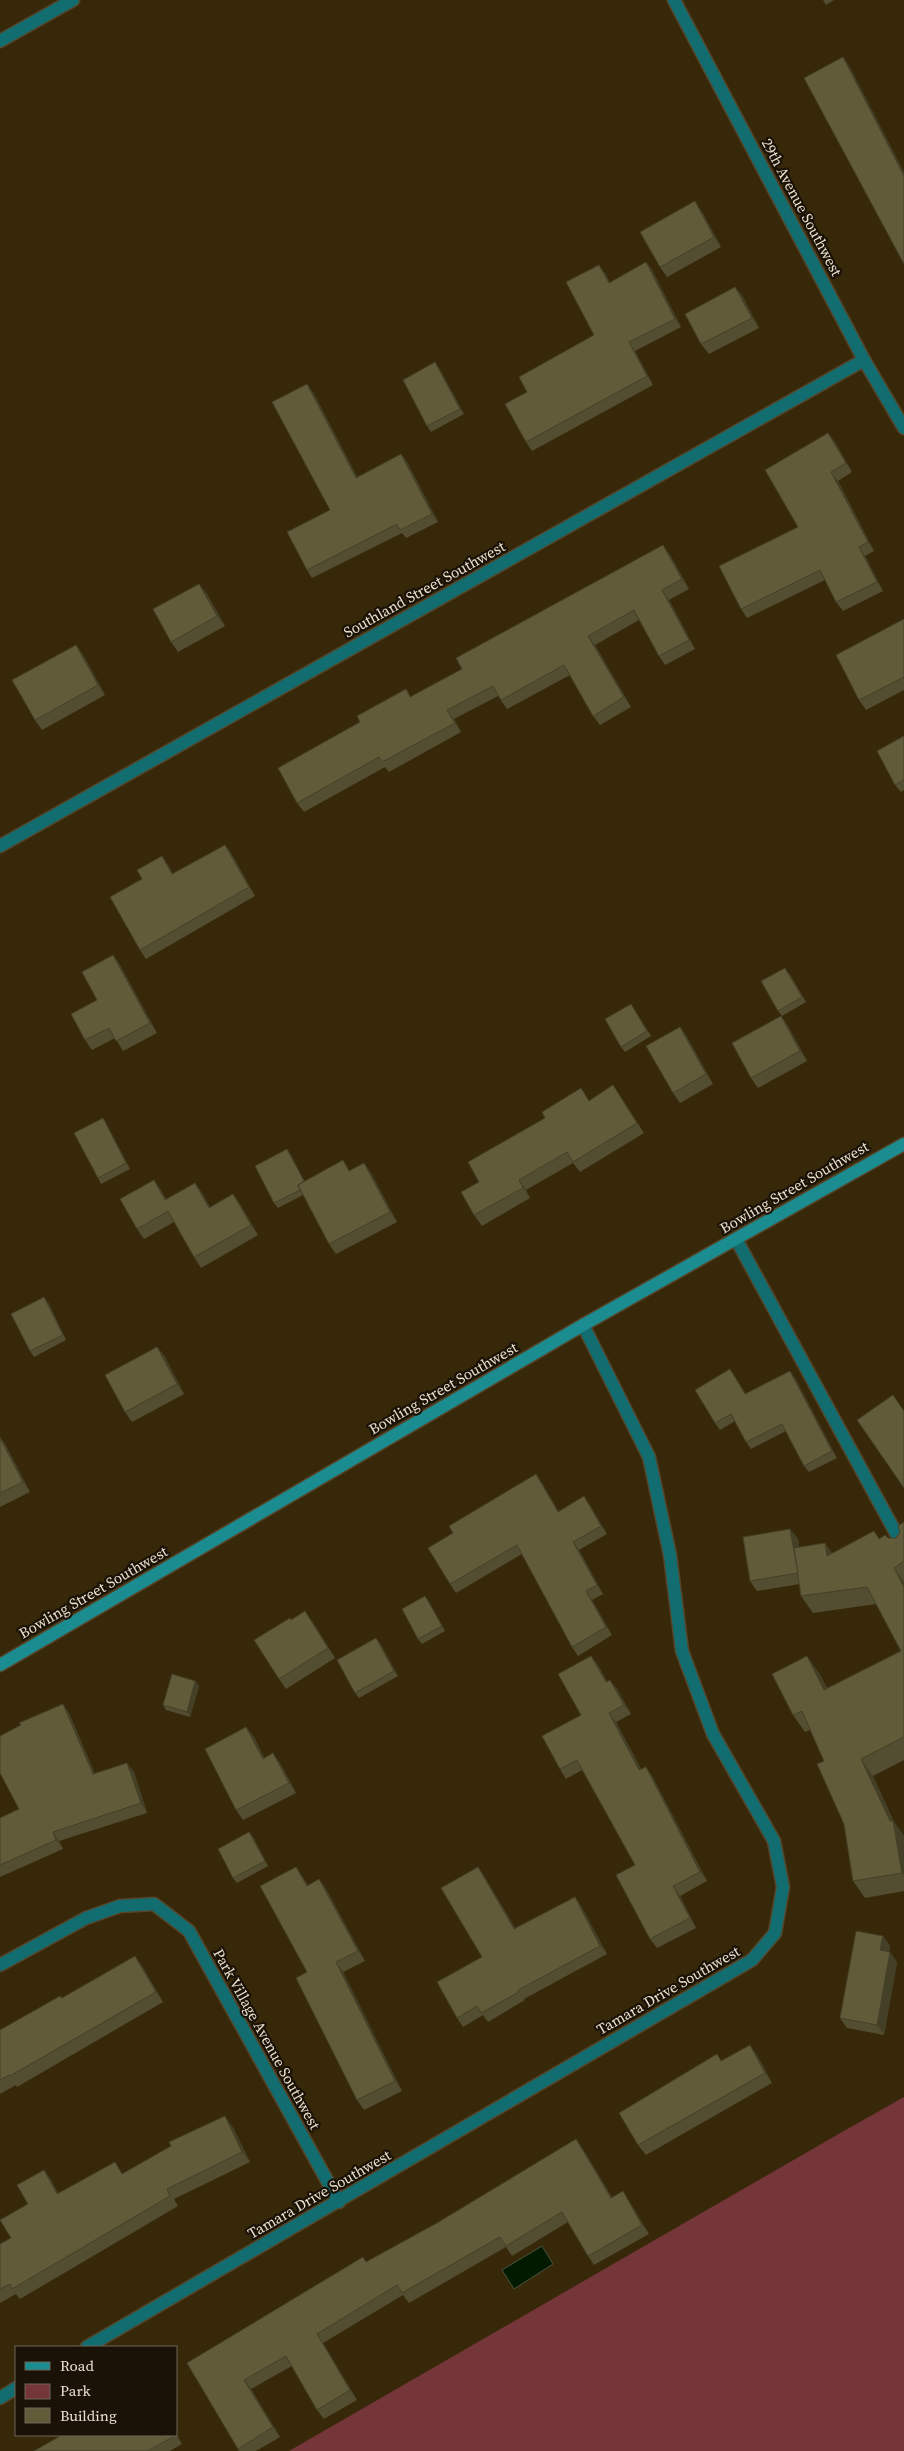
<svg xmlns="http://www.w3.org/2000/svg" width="904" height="2451" font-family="'Source Serif 4',serif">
  <rect width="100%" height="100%" fill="#38280a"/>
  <polygon fill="#753639" points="904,2097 904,2451 289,2451 842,2132"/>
  <polygon fill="#021a00" stroke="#48553e" points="542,2246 553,2264 514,2289 502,2270"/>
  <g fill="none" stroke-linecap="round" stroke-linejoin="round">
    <defs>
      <polyline id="service" points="736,1239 904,1548"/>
      <g id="minor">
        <polyline points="674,0 864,360 904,428"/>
        <polyline points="0,41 73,0"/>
        <polyline points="0,846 864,360"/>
        <polyline points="0,1965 86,1918 120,1906 154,1904 189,1931 339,2202"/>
        <polyline points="87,2347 752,1960 775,1933 783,1887 774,1841 713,1734 682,1651 670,1555 649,1457 583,1325"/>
        <polyline points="0,2398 16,2388"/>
      </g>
      <polyline id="secondary" points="0,1665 583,1325 904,1144"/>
    </defs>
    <use href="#service" stroke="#55452a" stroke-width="15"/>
    <use href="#minor" stroke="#55452a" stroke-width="15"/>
    <use href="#secondary" stroke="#55452a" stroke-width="15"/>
    <use href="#service" stroke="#126d70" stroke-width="12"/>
    <use href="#minor" stroke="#126d70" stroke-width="12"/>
    <use href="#secondary" stroke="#1b8d91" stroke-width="12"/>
  </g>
  <g fill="#534e31">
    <polygon points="823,0 834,0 826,5"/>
    <polygon points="702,212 721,247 667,277 660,267"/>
    <polygon points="646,262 652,270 681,327 635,351 653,385 532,451 526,442 527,392 594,335 605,273 610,283"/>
    <polygon points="735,287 743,297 759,328 709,354 701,344"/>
    <polygon points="439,368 464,414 431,432 427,426"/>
    <polygon points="313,392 357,477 401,454 407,462 438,522 406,538 402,533 312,578 307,570 330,510"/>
    <polygon points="835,442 852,472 838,481 874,551 865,556 883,591 843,611 836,602 825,580 747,618 741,609 798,527"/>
    <polygon points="670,555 689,589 669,600 695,649 665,665 659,656 639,620 595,645 631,707 600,725 593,716 570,675 507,709 498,696 454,719 461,732 389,772 385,767 304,812 297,803 360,722 406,689 411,697"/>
    <polygon points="199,584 207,594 225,626 178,652 171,642"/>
    <polygon points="904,619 904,690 866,710 859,700"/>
    <polygon points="76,645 83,655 105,695 42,730 35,720"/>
    <polygon points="904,736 904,790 901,792 895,785"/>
    <polygon points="225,845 231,853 255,896 146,959 140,950 162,856 173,874"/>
    <polygon points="113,955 120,965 157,1033 123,1051 115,1038 92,1050 85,1040"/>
    <polygon points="789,973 806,1002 782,1016 778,1011"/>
    <polygon points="631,1004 651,1036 625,1052 621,1047"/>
    <polygon points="781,1016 788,1026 807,1061 758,1088 751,1078"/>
    <polygon points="680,1027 687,1037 713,1084 680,1103 673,1093"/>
    <polygon points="613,1085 644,1133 580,1172 573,1163 526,1190 530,1198 482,1226 474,1215 479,1182 590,1100"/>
    <polygon points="103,1118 106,1123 130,1169 101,1184 98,1178"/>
    <polygon points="287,1149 291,1155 304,1181 351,1170 364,1163 371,1173 397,1222 336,1254 329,1244 303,1195 278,1208 274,1203"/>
    <polygon points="154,1180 166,1199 195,1183 202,1193 210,1207 233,1194 240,1204 258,1235 201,1268 194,1257 174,1222 144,1239 137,1229"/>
    <polygon points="48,1302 66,1340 34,1357 30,1351"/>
    <polygon points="157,1347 165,1357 184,1394 132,1422 125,1412"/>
    <polygon points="730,1369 746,1394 795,1378 837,1458 809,1472 804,1466 786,1431 751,1449 746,1442 735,1421 720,1430 715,1423"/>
    <polygon points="0,1437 5,1444 30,1492 0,1507"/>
    <polygon points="542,1483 558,1511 590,1505 607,1534 579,1550 603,1594 592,1600 612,1635 578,1656 572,1647 522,1554 456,1593 450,1584"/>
    <polygon points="904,1522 904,1760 873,1776 894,1822 904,1836 904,1891 865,1898 853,1881 844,1824 824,1761 810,1730 805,1732 793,1715 819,1673 827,1688 901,1651 876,1604 813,1613 801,1596 800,1584 757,1591 750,1581 790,1529 798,1539 799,1547 832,1553 879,1539 896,1538 900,1532"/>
    <polygon points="425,1596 445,1631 422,1644 418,1639"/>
    <polygon points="291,1620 312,1621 335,1658 286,1689 279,1679"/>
    <polygon points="380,1643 398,1676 359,1698 355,1693"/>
    <polygon points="591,1656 598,1665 607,1682 617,1689 631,1714 616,1722 641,1769 646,1767 652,1776 707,1881 680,1896 696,1928 657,1948 650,1939 635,1865 582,1770 566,1779 560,1769 581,1715"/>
    <polygon points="195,1681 199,1686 190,1717 166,1710 163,1705"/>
    <polygon points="69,1713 95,1774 134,1772 147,1813 59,1841 63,1849 0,1877 0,1818 19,1809"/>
    <polygon points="246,1727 254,1737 264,1758 280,1763 296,1793 243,1820 236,1810"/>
    <polygon points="249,1832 253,1837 268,1866 237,1883 233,1878"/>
    <polygon points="478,1867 484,1876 515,1928 575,1897 581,1906 607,1954 524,1999 525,2000 488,2022 483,2015 463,2027 457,2018 482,1957"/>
    <polygon points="303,1877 308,1886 319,1879 326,1889 365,1961 343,1972 402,2091 364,2110 357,2100 307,1972"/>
    <polygon points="883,1936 890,1946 889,1952 897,1962 884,2035 847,2028 840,2018"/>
    <polygon points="142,1966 163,2002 17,2087 16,2085 0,2094 0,2030 62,1998"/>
    <polygon points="757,2055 772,2083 646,2155 638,2145 722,2061"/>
    <polygon points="232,2126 250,2162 174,2199 178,2206 20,2299 16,2294 0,2303 0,2244 11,2238 28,2204 44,2170 51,2180 58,2194 123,2173"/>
    <polygon points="583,2149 612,2198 629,2201 649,2234 594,2265 588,2256 568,2222 512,2256 506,2247 409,2303 403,2295 323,2343 357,2400 324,2419 317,2410 292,2366 251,2389 280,2437 256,2451 239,2451 187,2363 363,2257 366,2262"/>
    <polygon points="176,2435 182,2444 170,2451 34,2451"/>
  </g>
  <g fill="#444028">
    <polygon points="843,57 850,67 904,172 904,176"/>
    <polygon points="695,201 702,212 721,247 714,237"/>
    <polygon points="646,262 652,270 681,327 675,319"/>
    <polygon points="599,265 605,273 615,292 609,283"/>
    <polygon points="735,287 743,297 759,328 752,318"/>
    <polygon points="629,342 635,351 653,385 647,376"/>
    <polygon points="435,362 439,368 464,414 460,409"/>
    <polygon points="307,384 313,392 362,486 356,478"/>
    <polygon points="828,433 835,442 852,472 846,463"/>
    <polygon points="401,454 407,462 438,522 432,514"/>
    <polygon points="831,472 838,481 874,551 868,542"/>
    <polygon points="663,545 670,555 689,589 682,579"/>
    <polygon points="859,547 865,556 883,591 877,582"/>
    <polygon points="199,584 207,594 225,626 217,616"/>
    <polygon points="662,590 669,600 695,649 689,640"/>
    <polygon points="588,636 595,645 631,707 624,697"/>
    <polygon points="76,645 83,655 105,695 98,685"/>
    <polygon points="447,710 454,719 461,732 455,723"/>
    <polygon points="225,845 231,853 255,896 249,887"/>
    <polygon points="162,856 168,865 178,883 172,874"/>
    <polygon points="113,955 120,965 157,1033 150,1023"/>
    <polygon points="781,1016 788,1026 807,1061 800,1051"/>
    <polygon points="680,1027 687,1037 713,1084 706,1074"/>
    <polygon points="103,1118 106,1123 130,1169 126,1163"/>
    <polygon points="287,1149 291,1155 310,1192 306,1187"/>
    <polygon points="364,1163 371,1173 397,1222 390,1212"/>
    <polygon points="154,1180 161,1190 173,1210 165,1200"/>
    <polygon points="519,1180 526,1190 530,1198 523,1188"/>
    <polygon points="195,1183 202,1193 216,1218 209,1208"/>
    <polygon points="233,1194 240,1204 258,1235 251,1225"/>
    <polygon points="44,1297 48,1302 66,1340 63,1335"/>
    <polygon points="157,1347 165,1357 184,1394 177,1384"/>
    <polygon points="790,1371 795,1378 837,1458 832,1451"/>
    <polygon points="0,1437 5,1444 30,1492 23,1482"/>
    <polygon points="536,1474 542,1483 564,1520 558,1512"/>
    <polygon points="584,1496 590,1505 607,1534 601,1526"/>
    <polygon points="790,1529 798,1539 805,1583 798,1573"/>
    <polygon points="573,1542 579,1550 603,1594 597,1585"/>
    <polygon points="825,1543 837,1560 827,1556"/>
    <polygon points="894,1568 904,1582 904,1587"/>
    <polygon points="586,1591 592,1600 612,1635 606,1627"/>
    <polygon points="425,1596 429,1601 445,1631 442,1626"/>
    <polygon points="305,1611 312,1621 335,1658 328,1648"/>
    <polygon points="376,1638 380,1643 398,1676 394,1671"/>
    <polygon points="591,1656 598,1665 612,1692 606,1682"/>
    <polygon points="807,1656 819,1673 836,1707 824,1690"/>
    <polygon points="610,1680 617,1689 631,1714 624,1705"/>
    <polygon points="195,1681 199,1686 190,1717 187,1712"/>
    <polygon points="63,1704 69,1713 99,1784 93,1774"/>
    <polygon points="609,1713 616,1722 646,1779 639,1770"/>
    <polygon points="246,1727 254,1737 270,1769 263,1759"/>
    <polygon points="273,1753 280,1763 296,1793 289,1783"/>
    <polygon points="861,1759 873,1776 894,1822 904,1836 904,1876 902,1873 890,1821"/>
    <polygon points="127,1763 134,1772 147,1813 141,1803"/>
    <polygon points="646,1767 652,1776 707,1881 700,1872"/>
    <polygon points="53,1832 59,1841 63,1849 56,1840"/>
    <polygon points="249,1832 253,1837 268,1866 265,1861"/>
    <polygon points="296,1867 303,1877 314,1896 307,1886"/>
    <polygon points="478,1867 484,1876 521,1938 514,1929"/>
    <polygon points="319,1879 326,1889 365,1961 358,1951"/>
    <polygon points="673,1886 680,1896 696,1928 690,1918"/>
    <polygon points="575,1897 581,1906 607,1954 600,1946"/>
    <polygon points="883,1936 890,1946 887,1960 880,1950"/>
    <polygon points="890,1952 897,1962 884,2035 877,2025"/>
    <polygon points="135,1956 142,1966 163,2002 156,1992"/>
    <polygon points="336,1962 343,1972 402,2091 395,2081"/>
    <polygon points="750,2045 757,2055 772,2083 765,2073"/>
    <polygon points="225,2116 232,2126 250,2162 242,2152"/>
    <polygon points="576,2139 583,2149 618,2207 611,2198"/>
    <polygon points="44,2170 51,2180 64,2204 57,2194"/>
    <polygon points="623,2191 629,2201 649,2234 642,2225"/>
    <polygon points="317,2334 323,2343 357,2400 350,2390"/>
    <polygon points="244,2380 251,2389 280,2437 273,2427"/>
    <polygon points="176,2432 182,2444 176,2435"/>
  </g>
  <g fill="#615b39" stroke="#444028">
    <polygon points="843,57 904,176 904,264 804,78"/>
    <polygon points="695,201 714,237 660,267 640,232"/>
    <polygon points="646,262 675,319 629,342 647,376 526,442 505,404 527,392 519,377 594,335 566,282 599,265 609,283"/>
    <polygon points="735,287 752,318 701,344 685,314"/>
    <polygon points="435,362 460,409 427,426 403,380"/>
    <polygon points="307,384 356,478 401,454 432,514 400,530 397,524 307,570 287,532 330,510 272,402"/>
    <polygon points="828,433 846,463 831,472 868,542 859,547 877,582 836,602 820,570 741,609 719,566 798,527 765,470"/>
    <polygon points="663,545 682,579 662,590 689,640 659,656 634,610 588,636 624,697 593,716 564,665 501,700 493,686 447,710 455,723 382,762 379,757 297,803 278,768 360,722 357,716 406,689 410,697 462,669 456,658"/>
    <polygon points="199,584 217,616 171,642 153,609"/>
    <polygon points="904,619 904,677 859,700 836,655"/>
    <polygon points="76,645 98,685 35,720 12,680"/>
    <polygon points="904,736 904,780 895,785 877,751"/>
    <polygon points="225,845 249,887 140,950 110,897 142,879 137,870 162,856 172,874"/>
    <polygon points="113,955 150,1023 116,1041 109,1028 85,1040 71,1014 97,1000 82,972"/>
    <polygon points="785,968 802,997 778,1011 761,981"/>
    <polygon points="631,1004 647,1031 621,1047 605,1019"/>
    <polygon points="781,1016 800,1051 751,1078 732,1043"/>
    <polygon points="680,1027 706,1074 673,1093 646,1046"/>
    <polygon points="613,1085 637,1123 573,1162 567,1152 519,1180 523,1188 474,1215 461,1192 479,1182 468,1162 545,1118 542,1112 581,1088 589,1101"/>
    <polygon points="103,1118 126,1163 98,1178 74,1133"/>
    <polygon points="287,1149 304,1181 298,1185 300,1190 274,1203 255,1166"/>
    <polygon points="343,1160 349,1171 364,1163 390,1212 329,1244 298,1185"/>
    <polygon points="154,1180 165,1200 195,1183 209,1208 233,1194 251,1225 194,1257 168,1211 137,1229 120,1199"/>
    <polygon points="44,1297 63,1335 30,1351 11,1314"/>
    <polygon points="157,1347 177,1384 125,1412 105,1375"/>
    <polygon points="730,1369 745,1394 790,1371 832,1451 804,1466 782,1424 746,1442 731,1414 715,1423 695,1390"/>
    <polygon points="893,1395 904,1411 904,1488 857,1420"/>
    <polygon points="0,1438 23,1482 0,1493"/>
    <polygon points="536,1474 558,1512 584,1496 601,1526 573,1542 597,1585 586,1591 606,1627 572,1647 517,1545 450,1584 428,1548 453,1533 449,1526"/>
    <polygon points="904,1522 904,1561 894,1568 904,1587 904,1737 861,1759 890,1821 893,1821 902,1873 853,1881 844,1824 817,1764 824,1761 802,1711 793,1715 772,1674 807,1656 824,1690 901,1651 867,1587 801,1596 794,1548 825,1543 827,1556 874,1531 879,1539 885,1535 888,1538 896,1538 900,1532 898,1526"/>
    <polygon points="790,1529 798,1573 750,1581 743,1537"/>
    <polygon points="425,1596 442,1626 418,1639 402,1609"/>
    <polygon points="305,1611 328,1648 279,1679 254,1640 290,1618 291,1620"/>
    <polygon points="376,1638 394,1671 355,1693 337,1660"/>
    <polygon points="591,1656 606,1682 610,1680 624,1705 609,1713 639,1770 646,1767 700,1872 673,1886 690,1918 650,1939 616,1875 635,1865 577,1760 560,1769 542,1736 581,1715 558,1674"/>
    <polygon points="172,1674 195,1681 187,1712 163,1705"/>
    <polygon points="63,1704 93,1774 127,1763 141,1803 53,1832 56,1840 0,1865 0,1818 19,1809 0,1773 0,1736 21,1725 19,1723"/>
    <polygon points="246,1727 263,1759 273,1753 289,1783 236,1810 205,1749"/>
    <polygon points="249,1832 265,1861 233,1878 218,1849"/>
    <polygon points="296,1867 307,1886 319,1879 358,1951 336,1962 395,2081 357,2100 296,1978 307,1972 260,1886"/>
    <polygon points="478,1867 514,1929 575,1897 600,1946 518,1990 519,1992 481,2013 477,2006 457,2018 437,1982 482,1957 441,1888"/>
    <polygon points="856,1931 883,1936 880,1950 890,1952 877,2025 840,2018"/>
    <polygon points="135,1956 156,1992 10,2076 9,2075 0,2080 0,2030 60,1996 62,1998"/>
    <polygon points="750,2045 765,2073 638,2145 619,2113 717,2054 721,2061"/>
    <polygon points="225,2116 242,2152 167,2189 170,2196 12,2289 10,2284 0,2289 0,2244 11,2238 0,2220 28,2204 17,2185 44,2170 57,2194 115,2162 122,2174 171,2146 169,2142"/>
    <polygon points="576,2139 611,2198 623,2191 642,2225 588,2256 562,2212 506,2246 500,2237 402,2293 397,2285 317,2334 350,2390 317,2410 286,2356 244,2380 273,2427 238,2449 187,2363 363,2257 366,2262 437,2223"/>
    <polygon points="62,2435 176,2435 148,2451 34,2451"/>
  </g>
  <g text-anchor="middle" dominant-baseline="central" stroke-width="4.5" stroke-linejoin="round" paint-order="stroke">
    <g font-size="15" fill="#ebe0cf" stroke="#1a1206">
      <text transform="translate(802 207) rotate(62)">29th Avenue Southwest</text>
      <text transform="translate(424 589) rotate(-29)">Southland Street Southwest</text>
      <text transform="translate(794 1187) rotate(-30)">Bowling Street Southwest</text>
      <text transform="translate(443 1388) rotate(-30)">Bowling Street Southwest</text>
      <text transform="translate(93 1592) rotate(-30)">Bowling Street Southwest</text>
      <text transform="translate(668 1990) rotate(-30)">Tamara Drive Southwest</text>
      <text transform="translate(267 2039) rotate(61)">Park Village Avenue Southwest</text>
      <text transform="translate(319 2194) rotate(-30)">Tamara Drive Southwest</text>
    </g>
  </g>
  <rect x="15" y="2346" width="162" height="90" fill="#1a1206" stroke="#6e6456"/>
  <rect x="25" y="2362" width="25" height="8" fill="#1b8d91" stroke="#6e6456"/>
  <text x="60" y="2371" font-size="15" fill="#ebe0cf">Road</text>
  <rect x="25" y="2384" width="25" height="15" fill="#753639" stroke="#6e6456"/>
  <text x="60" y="2396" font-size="15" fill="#ebe0cf">Park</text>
  <rect x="25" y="2408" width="25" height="15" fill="#615b39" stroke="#6e6456"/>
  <text x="60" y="2421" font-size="15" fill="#ebe0cf">Building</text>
</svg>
